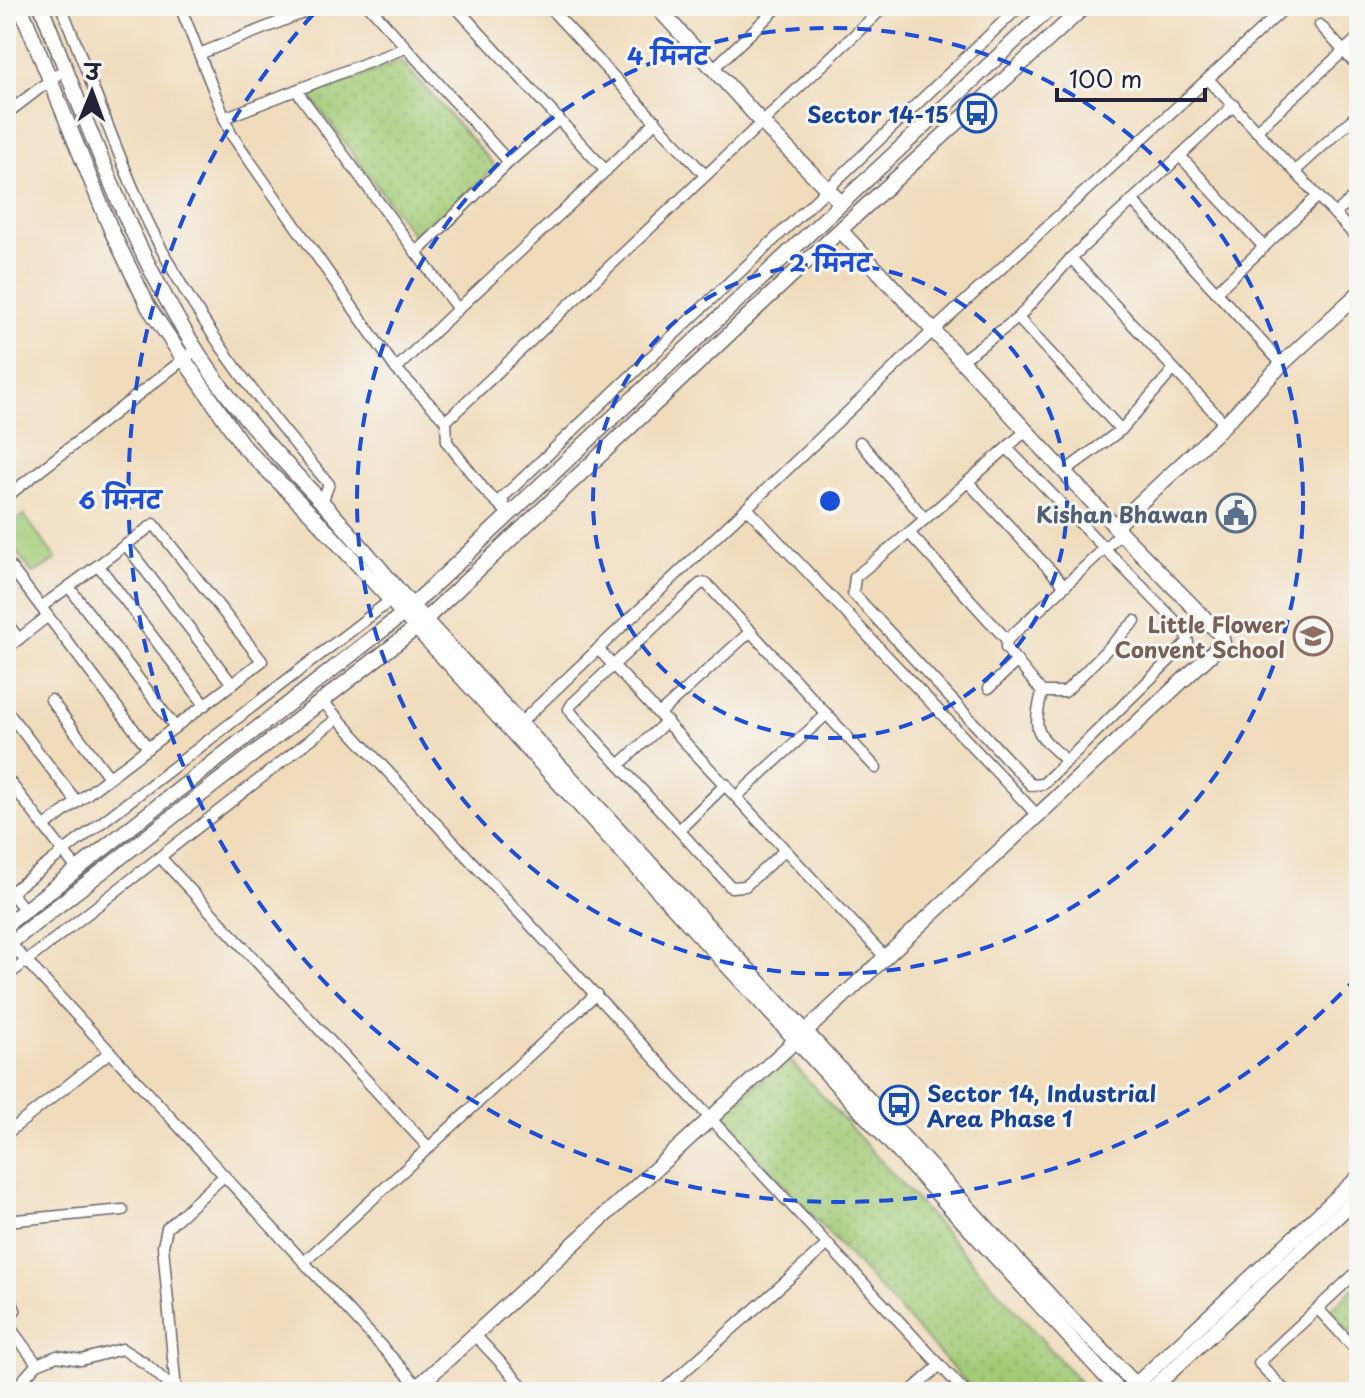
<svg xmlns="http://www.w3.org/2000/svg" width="1365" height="1398" font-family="'Playpen Sans','Playpen Sans Deva',sans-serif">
  <defs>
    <pattern id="park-dots" width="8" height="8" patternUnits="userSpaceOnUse" patternTransform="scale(2)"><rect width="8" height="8" fill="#a2cb76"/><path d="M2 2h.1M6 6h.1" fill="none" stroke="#8bae67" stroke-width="1.8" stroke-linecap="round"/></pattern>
  </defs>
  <rect width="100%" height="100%" fill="#f6f6f2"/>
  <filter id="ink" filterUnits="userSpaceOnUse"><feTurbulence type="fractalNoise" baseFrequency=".0125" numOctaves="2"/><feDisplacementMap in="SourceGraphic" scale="16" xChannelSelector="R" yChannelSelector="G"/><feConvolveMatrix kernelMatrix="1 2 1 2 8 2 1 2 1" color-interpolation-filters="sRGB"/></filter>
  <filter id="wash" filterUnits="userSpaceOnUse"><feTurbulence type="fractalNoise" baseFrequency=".006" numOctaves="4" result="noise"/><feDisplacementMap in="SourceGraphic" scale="32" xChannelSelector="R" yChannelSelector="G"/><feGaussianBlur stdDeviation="1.8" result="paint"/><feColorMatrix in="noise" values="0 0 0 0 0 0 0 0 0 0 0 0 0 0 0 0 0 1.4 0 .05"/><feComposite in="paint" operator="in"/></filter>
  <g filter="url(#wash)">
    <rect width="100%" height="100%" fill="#f0dcbb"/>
    <polygon fill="#a2cb76" stroke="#627658" stroke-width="2" points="24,515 56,559 33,574 6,538 6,528"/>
    <g fill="url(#park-dots)" stroke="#627658" stroke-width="2">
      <polygon points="401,61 496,167 416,239 310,96"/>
      <polygon points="787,1057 1089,1392 975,1392 721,1117"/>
      <polygon points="1359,1283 1359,1341 1330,1310"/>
    </g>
  </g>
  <g filter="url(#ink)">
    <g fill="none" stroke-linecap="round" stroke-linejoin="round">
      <defs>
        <g id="street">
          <path d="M61 6C90 77 115 150 147 220 192 316 260 405 329 484L322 502"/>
          <polyline points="180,6 231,134 396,369 446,421 447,442 486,492 504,509"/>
          <polyline points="369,6 509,162"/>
          <polyline points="455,6 606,171"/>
          <polyline points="548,6 705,175"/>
          <polyline points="1320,25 1359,68"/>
          <polyline points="199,54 320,6"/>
          <polyline points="714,68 779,6"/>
          <polyline points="1208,79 1359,240"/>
          <polyline points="296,90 457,308"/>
          <polyline points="6,114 66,68"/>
          <polyline points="224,118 405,48"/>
          <polyline points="1256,131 1359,37"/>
          <polyline points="1180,156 1264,247"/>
          <polyline points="1295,171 1359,113"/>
          <polyline points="1132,200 1282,364"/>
          <polyline points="1335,214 1359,192"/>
          <polyline points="416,253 509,162 559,119"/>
          <polyline points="1071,258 1225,424"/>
          <polyline points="1216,292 1318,196"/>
          <polyline points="1018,318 1121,430"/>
          <polyline points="962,360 1018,318 1071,258 1234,105"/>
          <path d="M396 369C481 284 572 207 656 121"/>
          <polyline points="446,421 885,6"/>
          <polyline points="1027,430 909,533 1007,640 1121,533"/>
          <polyline points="860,442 925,519"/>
          <polyline points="1065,471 1121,430 1174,369"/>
          <polyline points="968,482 1065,586"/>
          <polyline points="6,497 197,349"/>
          <polyline points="747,508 1038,816"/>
          <polyline points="507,517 502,498 1020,6"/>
          <polyline points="909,533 855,577 853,593 1031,785 1043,784 1188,642 1185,631 1007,448"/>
          <polyline points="126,545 232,684"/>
          <polyline points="6,561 148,748"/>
          <polyline points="98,565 205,705"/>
          <polyline points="69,587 175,727"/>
          <polyline points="41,607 154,524 262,661 44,827"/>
          <polyline points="6,622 19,639"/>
          <polyline points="1007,640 1006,648 1042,692 1065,692 1135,621"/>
          <polyline points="6,649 48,616"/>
          <polyline points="598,649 886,958"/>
          <polyline points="989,688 1017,661"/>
          <path d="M1042 692C1032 735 1036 732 1067 761"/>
          <polyline points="51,700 109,777"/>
          <polyline points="323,702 965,1392"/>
          <polyline points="6,710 77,802"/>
          <polyline points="659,714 751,631"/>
          <polyline points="516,727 934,330 1287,6"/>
          <polyline points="619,765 667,721"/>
          <polyline points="6,777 77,869"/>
          <polyline points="737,796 827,714"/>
          <polyline points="679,830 726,784"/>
          <polyline points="784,851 745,886 731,887 573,715 569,709 572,704 700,584 706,583 876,768"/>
          <polyline points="160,857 429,1148"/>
          <polyline points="6,887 25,910"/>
          <polyline points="6,896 391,600"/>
          <polyline points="7,940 418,1386"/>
          <polyline points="6,977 338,718"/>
          <polyline points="6,1134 110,1052"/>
          <polyline points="6,1221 123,1210"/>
          <polyline points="304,1262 596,994"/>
          <polyline points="6,1287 15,1310 6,1316"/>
          <polyline points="1318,1309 1359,1353"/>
          <polyline points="6,1322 37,1364 57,1356 81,1360 122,1349 146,1364 175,1390"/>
          <polyline points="474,1334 528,1392"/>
          <polyline points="1162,1381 1172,1392"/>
          <polyline points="12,1392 37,1364"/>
          <polyline points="176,1392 163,1246 167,1228 224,1176"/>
          <polyline points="661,1392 828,1244"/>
          <polyline points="910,1392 940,1365"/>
          <polyline points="1286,1392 1259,1363 1359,1270"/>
        </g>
        <g id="secondary">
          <polyline points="20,6 112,232 149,308 243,446 314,517 1120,1392"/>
          <path d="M41 6C91 132 135 263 213 375 245 421 282 460 320 500 352 534 382 571 412 606L1063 1310 1143 1392"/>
          <polyline points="656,6 770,131 841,203"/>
          <polyline points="1115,526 1225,424 1282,364 1359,293"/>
          <polyline points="6,925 403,614 1052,6"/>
          <polyline points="6,946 416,628 854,217 1085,6"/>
          <polyline points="1131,1389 1359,1177"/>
          <polyline points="412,1392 806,1031 1223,643 1221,635 1121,533 841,231"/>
          <polyline points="1149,1392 1359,1196"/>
        </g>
      </defs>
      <use href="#street" stroke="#6a6368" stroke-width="13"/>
      <use href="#secondary" stroke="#6a6368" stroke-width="17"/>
      <use href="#street" stroke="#fff" stroke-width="10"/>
      <use href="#secondary" stroke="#fff" stroke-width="14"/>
    </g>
  </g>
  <g fill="none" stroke="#1d4ed8" stroke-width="4" stroke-dasharray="14 10">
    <circle cx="830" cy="501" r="237"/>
    <circle cx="830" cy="501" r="473"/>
    <path d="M1358 976A710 710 0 1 1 319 8"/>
  </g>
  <defs>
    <symbol id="bus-ring" viewBox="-11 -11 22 22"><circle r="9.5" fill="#f6f6f2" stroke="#1a4fb4" stroke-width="1.5"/><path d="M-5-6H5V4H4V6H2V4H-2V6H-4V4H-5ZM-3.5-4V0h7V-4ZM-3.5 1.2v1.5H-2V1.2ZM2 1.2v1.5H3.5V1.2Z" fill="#1a4fb4"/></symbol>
    <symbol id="civic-ring" viewBox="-11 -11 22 22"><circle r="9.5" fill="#f6f6f2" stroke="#5c6f8a" stroke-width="1.5"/><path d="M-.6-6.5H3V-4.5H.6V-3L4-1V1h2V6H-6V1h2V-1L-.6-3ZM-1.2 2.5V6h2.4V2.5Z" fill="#5c6f8a"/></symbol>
    <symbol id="school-ring" viewBox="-11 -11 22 22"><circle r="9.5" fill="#f6f6f2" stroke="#8d6e63" stroke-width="1.5"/><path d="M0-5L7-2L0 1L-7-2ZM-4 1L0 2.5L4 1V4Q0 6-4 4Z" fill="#8d6e63"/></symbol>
  </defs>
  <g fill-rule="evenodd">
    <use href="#bus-ring" x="955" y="91" width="44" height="44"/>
    <use href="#civic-ring" x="1214" y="491" width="44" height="44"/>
    <use href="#school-ring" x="1291" y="614" width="44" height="44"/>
    <use href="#bus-ring" x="877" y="1083" width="44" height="44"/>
  </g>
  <g text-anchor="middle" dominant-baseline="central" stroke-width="6" stroke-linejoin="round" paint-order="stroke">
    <g font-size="22" font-weight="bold" fill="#164399" stroke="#f6f6f2" text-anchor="end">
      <text x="949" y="113">Sector 14-15</text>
      <text x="927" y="1092" text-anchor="start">Sector 14, Industrial<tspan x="927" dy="25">Area Phase 1</tspan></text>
    </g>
    <g font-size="22" font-weight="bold" fill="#4e5e75" stroke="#f6f6f2" text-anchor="end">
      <text x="1208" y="513">Kishan Bhawan</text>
    </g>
    <g font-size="22" font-weight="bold" fill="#785e54" stroke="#f6f6f2" text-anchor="end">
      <text x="1285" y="623">Little Flower<tspan x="1285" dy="25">Convent School</tspan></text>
    </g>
  </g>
  <circle cx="830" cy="501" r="12" fill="#1d4ed8" stroke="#f6f6f2" stroke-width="4"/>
  <g font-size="24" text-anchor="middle" font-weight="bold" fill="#1d4ed8" stroke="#f6f6f2" stroke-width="6" stroke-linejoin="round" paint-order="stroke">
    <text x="668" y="65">4 मिनट</text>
    <text x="830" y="272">2 मिनट</text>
    <text x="120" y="509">6 मिनट</text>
  </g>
  <rect width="1365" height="1398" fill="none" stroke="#f6f6f2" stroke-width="32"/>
  <g transform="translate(92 92) rotate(1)" stroke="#f6f6f2" stroke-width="6" paint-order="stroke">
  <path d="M0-6L14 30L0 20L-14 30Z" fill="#22223b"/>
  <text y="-12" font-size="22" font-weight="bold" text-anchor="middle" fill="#22223b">उ</text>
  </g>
  <path d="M1057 88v12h148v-12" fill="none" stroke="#22223b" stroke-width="4"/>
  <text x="1069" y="88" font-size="24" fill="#22223b" stroke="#f6f6f2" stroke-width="6" paint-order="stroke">100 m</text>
</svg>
